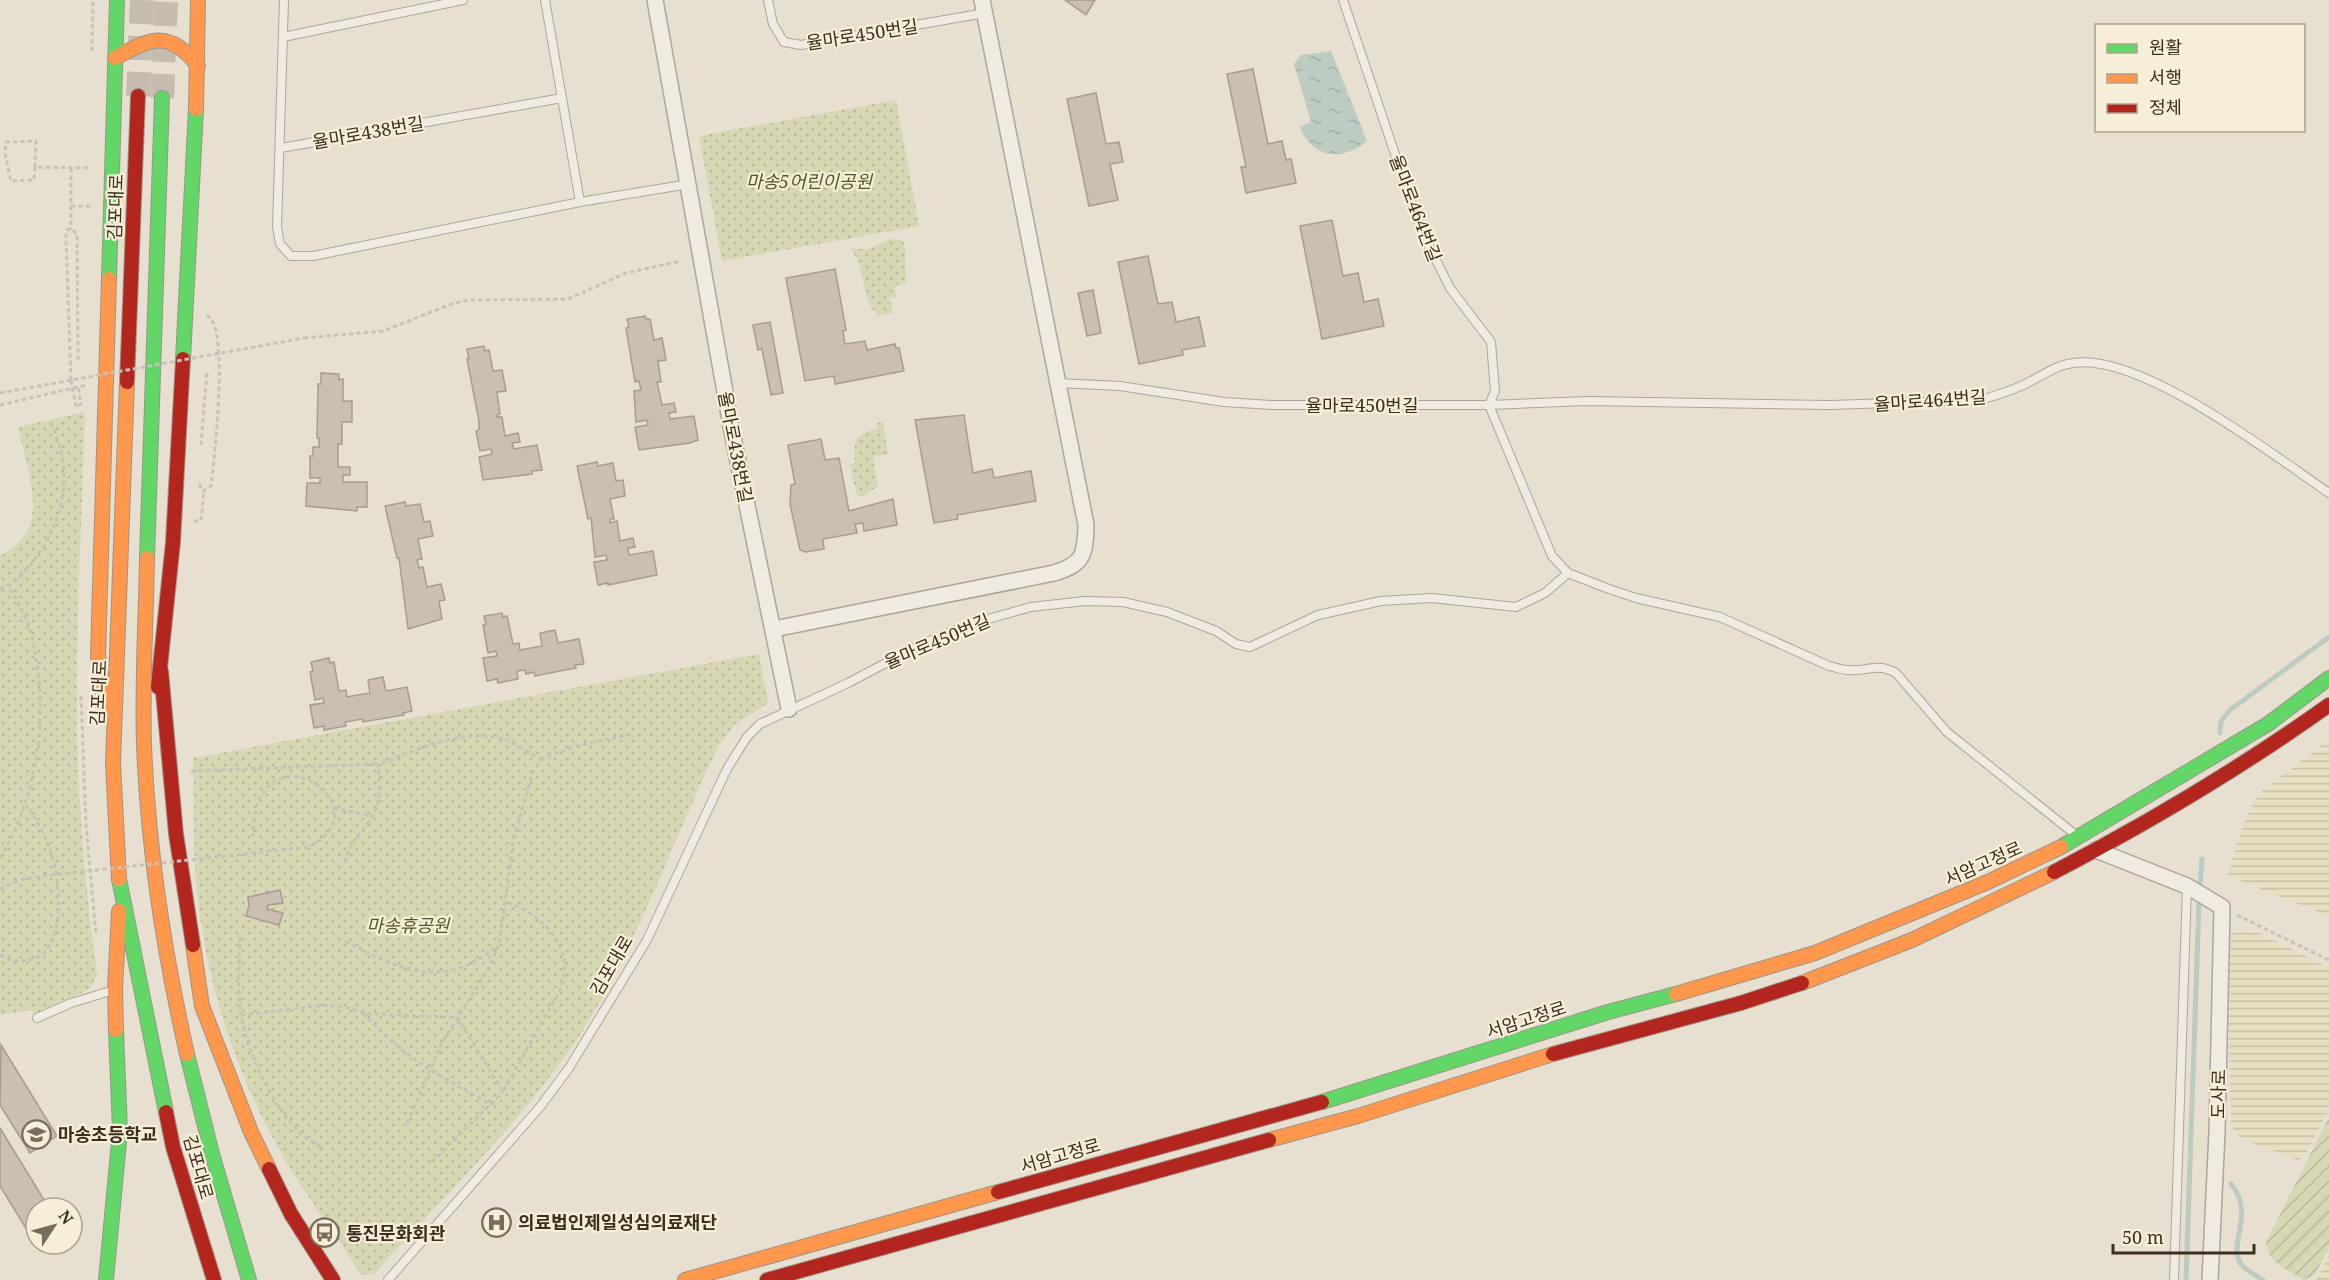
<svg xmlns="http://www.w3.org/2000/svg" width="2329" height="1280" font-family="'Noto Serif','Noto Sans KR',serif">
  <defs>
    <pattern id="farmland-rules" width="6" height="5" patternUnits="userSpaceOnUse" patternTransform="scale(1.5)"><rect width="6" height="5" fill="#e6dfc2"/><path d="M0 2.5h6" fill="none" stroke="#c6c0a6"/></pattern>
    <pattern id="grass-dots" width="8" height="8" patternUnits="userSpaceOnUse" patternTransform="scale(1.5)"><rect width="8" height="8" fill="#d6d7b3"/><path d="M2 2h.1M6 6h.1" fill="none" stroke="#b9b99a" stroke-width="1.8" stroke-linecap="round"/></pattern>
    <pattern id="garden-furrows" width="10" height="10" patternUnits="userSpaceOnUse" patternTransform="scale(1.5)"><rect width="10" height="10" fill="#d6d7b3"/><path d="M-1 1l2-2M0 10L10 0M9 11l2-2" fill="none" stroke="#b9b99a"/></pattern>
    <pattern id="water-ripples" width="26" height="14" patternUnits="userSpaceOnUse" patternTransform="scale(1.5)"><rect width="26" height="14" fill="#bcccc2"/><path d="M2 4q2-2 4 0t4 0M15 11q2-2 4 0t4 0" fill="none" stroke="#a2b0a6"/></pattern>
  </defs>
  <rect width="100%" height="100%" fill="#e7e0d1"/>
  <g fill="url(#farmland-rules)">
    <polygon points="2329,740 2329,916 2228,876 2238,839 2254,801 2264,789"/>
    <polygon points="2245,929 2262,934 2329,968 2329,1110 2304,1157 2298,1160 2242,1139 2231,1126 2227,952 2233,933"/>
    <polygon points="2329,1255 2329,1280 2316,1280"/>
  </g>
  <g fill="url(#grass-dots)">
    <polygon points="896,100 919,226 722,261 699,136"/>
    <path d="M893 238 902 240 905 245 906 283 894 286 897 297 890 298 893 313 880 315C862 310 867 266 850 249H868Z"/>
    <path d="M85 412C82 515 76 618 77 722 78 806 86 892 97 975L90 989 34 1015 32 1010 0 1015V556C12 549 28 537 31 523 38 493 24 456 18 427Z"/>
    <path d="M883 422 888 454 873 457 878 486 862 497 857 496 850 465 855 462C853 442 856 433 877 429V423Z"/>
    <path d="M759 654 768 703 736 724 719 745C669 847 634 958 569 1051 512 1132 439 1201 374 1274L361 1275C335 1232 303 1193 279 1149 233 1068 204 974 196 881 193 841 194 799 193 758Z"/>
  </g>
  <path fill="url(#garden-furrows)" d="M2329 1117V1248L2314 1276 2303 1280C2289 1270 2266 1262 2266 1242Z"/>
  <path fill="url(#water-ripples)" d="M1331 51 1367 141C1343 162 1311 158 1300 127L1311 122 1294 64 1301 55Z"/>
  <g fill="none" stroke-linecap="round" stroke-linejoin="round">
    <g stroke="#bcccc2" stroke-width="5">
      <polyline points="2220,733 2221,721 2230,710 2329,637"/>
      <polyline points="2200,884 2202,859"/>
      <path d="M2231 1184C2256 1214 2227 1244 2241 1264 2246 1271 2256 1275 2263 1280"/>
      <polyline points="2186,1280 2199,902"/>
    </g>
  </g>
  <g fill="#cbbfb2" stroke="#a89c90" stroke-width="1.5">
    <polygon points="1065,0 1095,0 1086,15"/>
    <polygon points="1253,69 1268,144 1282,141 1286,160 1291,159 1296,183 1246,193 1241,167 1246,167 1227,74"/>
    <polygon points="1096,93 1106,144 1119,142 1123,162 1110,164 1118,200 1089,206 1067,99"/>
    <polygon points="1332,220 1343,276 1358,273 1364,302 1378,299 1384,326 1322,339 1300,226"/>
    <polygon points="1148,256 1158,304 1172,302 1176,322 1199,317 1205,346 1182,350 1183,355 1139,364 1118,262"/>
    <polygon points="835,269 846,330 843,331 845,344 865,341 867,350 895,344 896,348 899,348 904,371 835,384 834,376 805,381 786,278"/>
    <polygon points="1093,290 1101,333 1087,336 1078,293"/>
    <polygon points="645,316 646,319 650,319 654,340 662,338 666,360 658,361 661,382 657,382 662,405 674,403 676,412 669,413 670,419 694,416 698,440 690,443 639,450 635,427 648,425 647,420 636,422 634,391 641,390 639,381 635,382 626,328 629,327 627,319"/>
    <polygon points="770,322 783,393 771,395 762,349 758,350 753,325"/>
    <polygon points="484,346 485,351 489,350 493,371 502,370 506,391 497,392 500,414 497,415 497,417 502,417 505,436 518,433 520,442 512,443 514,449 537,445 542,470 532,471 532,474 483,480 479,457 492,454 491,449 480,451 476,431 479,430 479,421 467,359 469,359 467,349"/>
    <polygon points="321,373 339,374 339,380 343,379 343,401 352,401 352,422 342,422 342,444 338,444 338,467 350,467 350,475 343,475 343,482 367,482 367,507 357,507 357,511 306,506 307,483 320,483 320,478 310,478 310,456 313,456 313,447 319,447 319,438 317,438 318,384 321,384"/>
    <polygon points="964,415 973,473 992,469 994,478 1031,471 1036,501 957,515 958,519 934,523 915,420"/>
    <polygon points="821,439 825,460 839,458 849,511 893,499 897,525 864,531 863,523 855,524 857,533 823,539 824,549 806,552 800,550 790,504 791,485 795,484 788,445"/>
    <polygon points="597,462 598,466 613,463 616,481 623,480 625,496 610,499 614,519 610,519 610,523 617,521 620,541 633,538 635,547 628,548 629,555 653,551 657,575 608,585 608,583 598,585 594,562 607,560 606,555 595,557 591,518 588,519 577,466"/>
    <polygon points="405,502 406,506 420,504 424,522 430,521 433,536 418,539 422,559 417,560 419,568 423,567 427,587 441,584 445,600 439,601 442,619 408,629 399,558 397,558 385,506"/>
    <polygon points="502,613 503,617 507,616 513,644 519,643 520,650 542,646 540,633 555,630 558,643 579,639 584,664 575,665 576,668 535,676 534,672 526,674 525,670 517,671 518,679 498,683 497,679 487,681 483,658 497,656 496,651 488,653 483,625 486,624 484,616"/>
    <polygon points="329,658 330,663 334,662 339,691 346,690 347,697 370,693 368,680 383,677 386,691 407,687 412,711 403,713 404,715 363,722 362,719 345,722 346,726 324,730 324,726 314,728 310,705 324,703 323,698 315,700 310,672 313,671 311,662"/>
    <polygon points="280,890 283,903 268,905 267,909 283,913 279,925 246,916 249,906 248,897"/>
    <polygon points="1,1045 57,1136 30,1153 0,1105"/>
    <polygon points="0,1128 49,1208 36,1208 36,1224 27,1230 0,1186"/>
  </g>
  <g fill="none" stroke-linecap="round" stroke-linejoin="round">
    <g stroke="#c5bcae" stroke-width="24" stroke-dasharray="24 12" stroke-linecap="butt">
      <polyline points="138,96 142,0"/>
      <polyline points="162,98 166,0"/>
    </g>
    <defs>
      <g id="lane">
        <polyline points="284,0 277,227 280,244 291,256 313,256 580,202 689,184"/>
        <polyline points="545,0 580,202"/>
        <polyline points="768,0 773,24 784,42 801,45 985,13"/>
        <path d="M1343 0 1420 228 1450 288 1491 342 1495 391 1489 405 1552 556 1568 573 1609 589 1636 598 1720 617 1829 666C1835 667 1842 670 1848 670 1869 672 1875 662 1896 673L1947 732 2077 836"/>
        <polyline points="283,37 463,0"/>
        <polyline points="281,148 562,98"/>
        <path d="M1058 383 1120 386 1224 402 1272 405H1489L1587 401 1831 405 1980 400C1998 395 2015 390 2031 381 2045 374 2057 365 2073 363 2140 352 2273 455 2329 493"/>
        <polyline points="37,1018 71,1003 114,990"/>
        <polyline points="388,1280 540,1107 569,1068 647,940 727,769 747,737 760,724 848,683 920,645 967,625 1031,607 1085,601 1123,602 1167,612 1216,631 1236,644 1250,647 1318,615 1381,601 1432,598 1516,607 1545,593 1568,573"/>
        <polyline points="2174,1280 2187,886"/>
      </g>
      <g id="street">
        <polyline points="655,0 733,437 789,709"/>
        <path d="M774 629 1054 573C1084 564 1085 555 1086 525L982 0"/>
        <polyline points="2096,850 2187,886 2222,907 2217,1132 2210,1280"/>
      </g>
      <g id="fast">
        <polyline points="109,279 117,0"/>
        <polyline points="183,359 196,109"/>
        <polyline points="147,558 162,98"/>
        <polyline points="2061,847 2268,724 2329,678"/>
        <polyline points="119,879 166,1112"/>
        <polyline points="187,1054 212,1154 249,1280"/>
        <polyline points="1322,1102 1608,1012 1676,994"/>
        <polyline points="106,1280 120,1131 116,1030"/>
      </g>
      <g id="slow">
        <path d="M115 58C152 37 170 30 198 66"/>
        <polyline points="196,109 198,0"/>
        <path d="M147 558C146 620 142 683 144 744 148 849 164 953 187 1054"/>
        <polyline points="105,705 98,656 109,279"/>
        <polyline points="119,879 113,763 127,382"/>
        <polyline points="193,945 202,1006 251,1132 269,1169"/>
        <polyline points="1802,983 1912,940 2054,872"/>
        <polyline points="1676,994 1815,953 1988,882 2061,847"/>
        <polyline points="116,1030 115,989 119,911"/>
        <polyline points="1269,1140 1358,1116 1553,1054"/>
        <polyline points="685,1280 998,1192"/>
      </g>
      <g id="jam">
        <polyline points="127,382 138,96"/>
        <polyline points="161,671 176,834 193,945"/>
        <polyline points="158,687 173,542 183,359"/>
        <path d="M2054 872C2148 823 2242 767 2329 705"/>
        <polyline points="1553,1054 1741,1003 1802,983"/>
        <polyline points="166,1112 173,1147 214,1280"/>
        <polyline points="269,1169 291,1214 333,1280"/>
        <polyline points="998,1192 1322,1102"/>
        <polyline points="767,1280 1269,1140"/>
      </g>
    </defs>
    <use href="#lane" stroke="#ada599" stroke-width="10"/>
    <use href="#street" stroke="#ada599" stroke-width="18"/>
    <use href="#fast" stroke="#9c958a" stroke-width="16"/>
    <use href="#slow" stroke="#9c958a" stroke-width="16"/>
    <use href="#jam" stroke="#9c958a" stroke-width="16"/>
    <g stroke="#c8c2b9" stroke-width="3" stroke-dasharray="4.5 3" stroke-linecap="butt">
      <polyline points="92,51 93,0"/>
      <polyline points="35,167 34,180 11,181 5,153 6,142 36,141 35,167 91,168"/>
      <polyline points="71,168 71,229"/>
      <polyline points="71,206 90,206"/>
      <polyline points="304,338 383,331 454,303 469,300 568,299 626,273 681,261"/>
      <polyline points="71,380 66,237 67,230 72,228 77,235 78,361"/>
      <polyline points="0,405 87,385"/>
      <polyline points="201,445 207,372"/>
      <path d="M199 484 203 491 211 486C214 460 230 325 207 316"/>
      <polyline points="194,521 201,521 204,491"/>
      <path d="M0 589C13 585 23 574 32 563 66 519 75 470 49 420"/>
      <polyline points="81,696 86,825 96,935"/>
      <polyline points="540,759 580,745 632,734"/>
      <polyline points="191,771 378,764"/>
      <polyline points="334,808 373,816"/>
      <path d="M0 858C40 794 51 700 29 627 25 613 16 599 8 587"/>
      <path d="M345 863C351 836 362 835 373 815 382 798 380 781 378 764 414 751 459 729 499 738 514 741 527 752 540 759L532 775 514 838 499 944 490 966 442 1043 406 1126"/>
      <polyline points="2237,915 2329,960"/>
      <path d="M240 937C239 963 237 990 241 1015 248 1058 282 1131 323 1148"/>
      <path d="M345 941C401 970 442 991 497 946"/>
      <path d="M0 955C12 962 21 963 35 958 65 948 60 885 53 860 48 841 39 823 27 806"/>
      <path d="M363 1013C401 1056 442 1077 492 1105"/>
      <path d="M241 1015 325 1005 346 1007 363 1013 458 1018 503 1092 559 992C579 949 543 915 505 901"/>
      <polyline points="432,1162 503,1092"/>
    </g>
    <use href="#lane" stroke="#efebe3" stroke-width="8"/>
    <use href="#street" stroke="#efebe3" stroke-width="15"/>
    <use href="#fast" stroke="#63d668" stroke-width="14"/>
    <use href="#slow" stroke="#ff974d" stroke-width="14"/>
    <use href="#jam" stroke="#b3261e" stroke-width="14"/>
    <g stroke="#c8c2b9" stroke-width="3" stroke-dasharray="4.5 3" stroke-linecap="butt">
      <polyline points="71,380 76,407 81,404 78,387"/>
      <polyline points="0,393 304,338"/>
      <path d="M0 889 19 880 50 875 309 847C378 811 288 740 259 800 253 812 254 825 253 837"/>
    </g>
  </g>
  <defs>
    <symbol id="school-ring" viewBox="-11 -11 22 22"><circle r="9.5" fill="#f7eed8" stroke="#786c5e" stroke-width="1.5"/><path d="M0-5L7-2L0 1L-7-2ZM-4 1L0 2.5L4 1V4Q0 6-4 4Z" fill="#786c5e"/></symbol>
    <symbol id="hospital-ring" viewBox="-11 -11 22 22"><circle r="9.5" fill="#f7eed8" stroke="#786c5e" stroke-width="1.5"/><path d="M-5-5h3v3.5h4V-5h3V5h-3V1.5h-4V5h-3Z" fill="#786c5e"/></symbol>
    <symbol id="bus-ring" viewBox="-11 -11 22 22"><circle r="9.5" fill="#f7eed8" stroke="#786c5e" stroke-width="1.5"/><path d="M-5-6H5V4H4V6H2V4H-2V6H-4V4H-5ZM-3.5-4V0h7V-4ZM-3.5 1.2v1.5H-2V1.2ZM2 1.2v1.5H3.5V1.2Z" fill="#786c5e"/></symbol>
  </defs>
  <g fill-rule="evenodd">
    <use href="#school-ring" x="20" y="1118" width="33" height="33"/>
    <use href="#hospital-ring" x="480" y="1206" width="33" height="33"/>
    <use href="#bus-ring" x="308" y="1216" width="33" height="33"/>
  </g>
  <g text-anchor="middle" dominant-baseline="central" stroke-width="4.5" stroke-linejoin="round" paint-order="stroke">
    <g font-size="18" fill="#3d2e20" stroke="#f7eed8">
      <text transform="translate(862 34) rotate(-9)">율마로450번길</text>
      <text transform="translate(368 132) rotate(-10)">율마로438번길</text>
      <text transform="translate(115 207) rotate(-88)">김포대로</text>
      <text transform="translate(1416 208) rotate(69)">율마로464번길</text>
      <text transform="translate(1930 400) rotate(-4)">율마로464번길</text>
      <text x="1362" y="405">율마로450번길</text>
      <text transform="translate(736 447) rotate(79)">율마로438번길</text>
      <text transform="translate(937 641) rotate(-23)">율마로450번길</text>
      <text transform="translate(98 693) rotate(-87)">김포대로</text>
      <text transform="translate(1983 863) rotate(-24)">서암고정로</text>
      <text transform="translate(611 965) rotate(-60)">김포대로</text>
      <text transform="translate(1526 1019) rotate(-18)">서암고정로</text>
      <text transform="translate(2218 1094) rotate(-89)">도사로</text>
      <text transform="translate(1060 1155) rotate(-16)">서암고정로</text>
      <text transform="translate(199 1167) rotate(74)">김포대로</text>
    </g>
    <g font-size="18" font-style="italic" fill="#4d5a26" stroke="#f7eed8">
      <text x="809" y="181">마송5어린이공원</text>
      <text x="408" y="925">마송휴공원</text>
    </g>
    <g font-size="18" font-weight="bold" fill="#3d2e20" stroke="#f7eed8" text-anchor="start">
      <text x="58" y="1134">마송초등학교</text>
      <text x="518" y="1222">의료법인제일성심의료재단</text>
      <text x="346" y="1233">통진문화회관</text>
    </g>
  </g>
  <rect x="2095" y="24" width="210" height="108" fill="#f7eed8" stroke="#ada18e" stroke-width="1.5"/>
  <rect x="2107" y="44" width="30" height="9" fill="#63d668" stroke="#ada18e" stroke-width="1.5"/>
  <text x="2149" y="54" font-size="18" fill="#3d2e20">원활</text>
  <rect x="2107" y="74" width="30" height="9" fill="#ff974d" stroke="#ada18e" stroke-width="1.5"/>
  <text x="2149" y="84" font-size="18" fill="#3d2e20">서행</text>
  <rect x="2107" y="104" width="30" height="9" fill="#b3261e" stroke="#ada18e" stroke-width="1.5"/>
  <text x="2149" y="114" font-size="18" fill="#3d2e20">정체</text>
  <g transform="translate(54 1226) rotate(54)"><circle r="28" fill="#f7eed8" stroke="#ada18e" stroke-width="1.5"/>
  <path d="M0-4.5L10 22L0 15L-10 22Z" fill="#786c5e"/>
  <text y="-9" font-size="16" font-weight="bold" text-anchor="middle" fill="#3d2e20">N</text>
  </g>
  <path d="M2113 1244v9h141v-9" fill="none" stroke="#3d2e20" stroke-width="3"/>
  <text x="2122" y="1244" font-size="18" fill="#3d2e20" stroke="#f7eed8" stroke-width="4.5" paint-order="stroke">50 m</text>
</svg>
